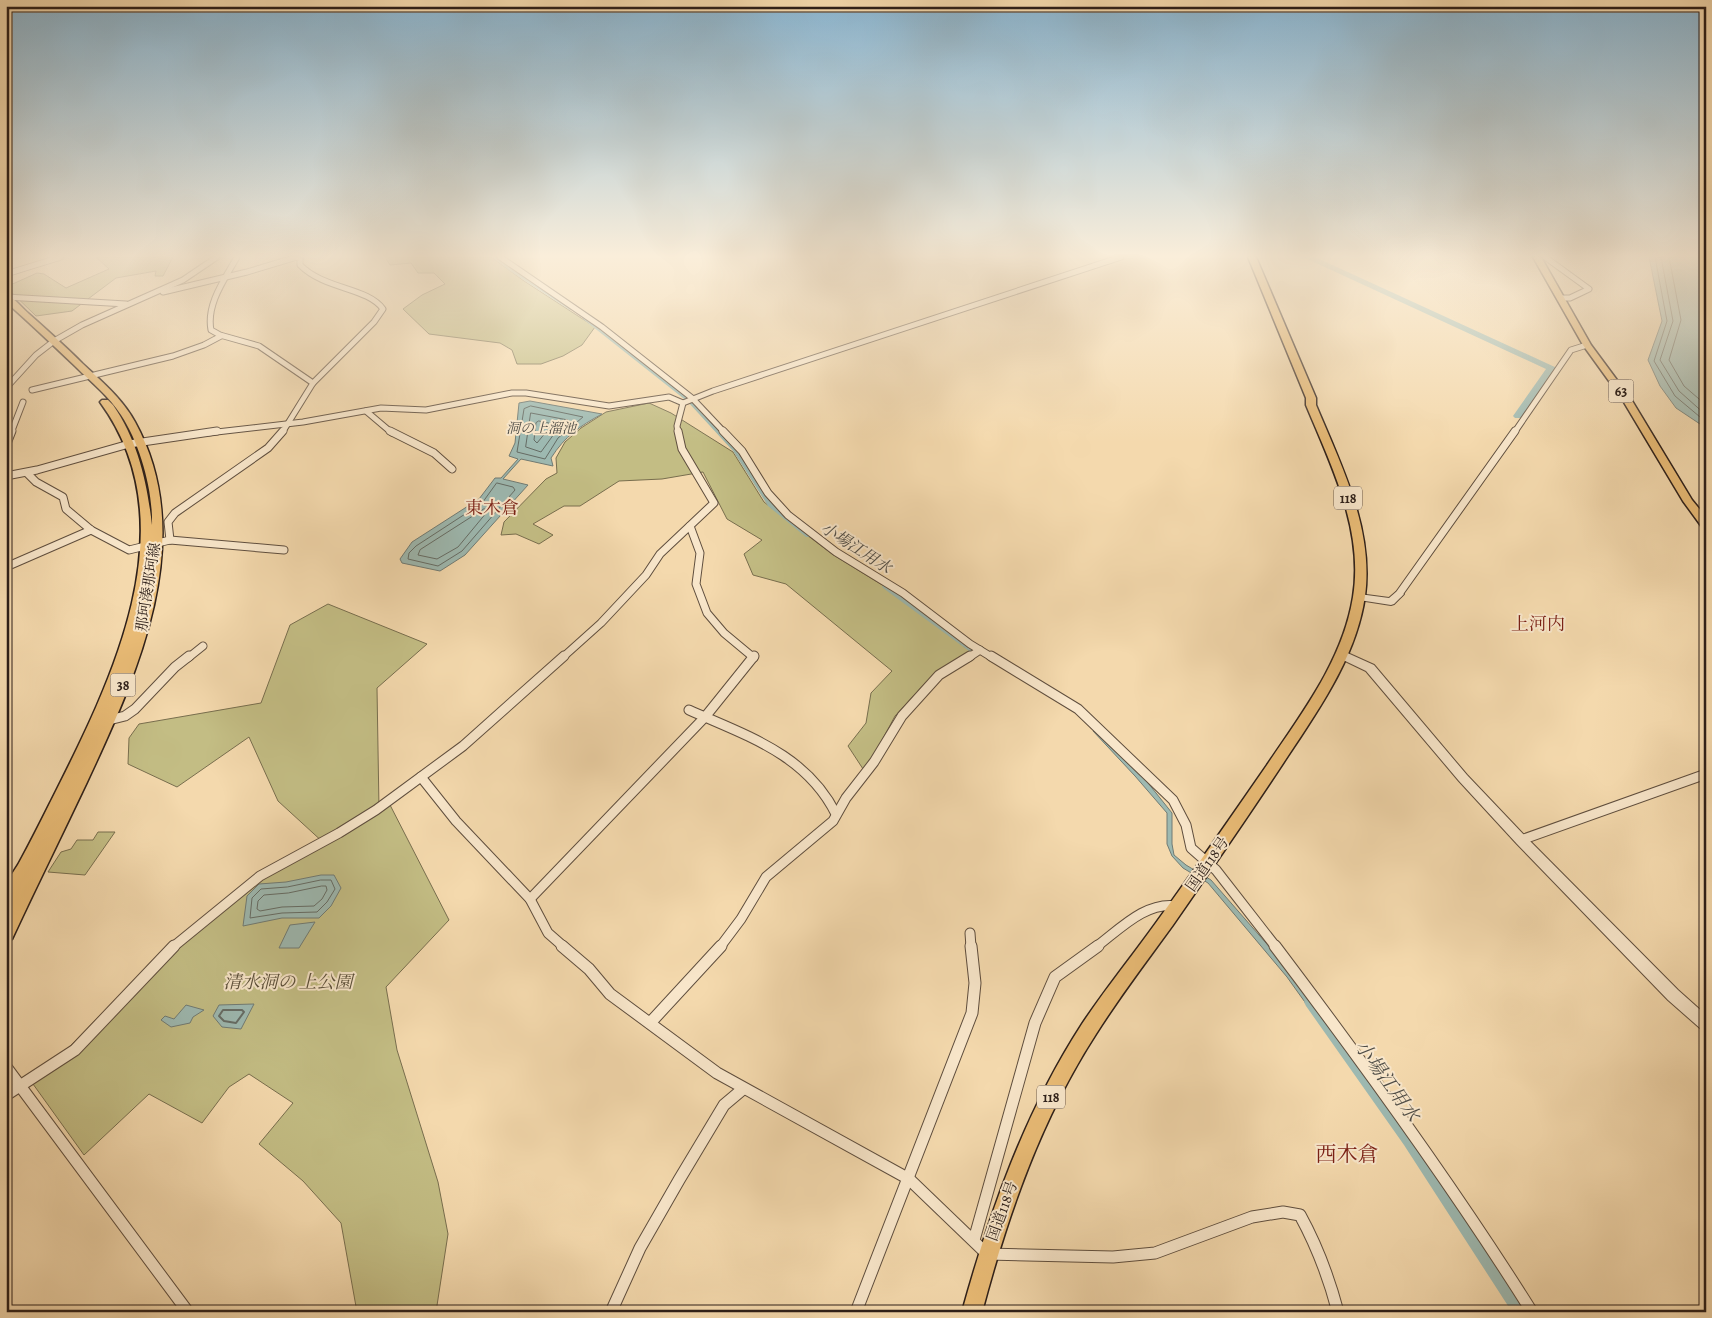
<svg xmlns="http://www.w3.org/2000/svg" width="1712" height="1318" font-family="Alegreya,'Noto Serif JP',serif">
  <rect width="100%" height="100%" fill="#f4d9ad"/>
  <filter id="stains"><feTurbulence type="fractalNoise" baseFrequency=".004" numOctaves="4"/><feColorMatrix values="0 0 0 0 .2 0 0 0 0 .09 0 0 0 0 .02 0 0 0 .5 -.17"/></filter>
  <radialGradient id="worn" r=".72"><stop offset=".6" stop-color="#630" stop-opacity="0"/><stop offset="1" stop-color="#630" stop-opacity=".3"/></radialGradient>
  <g fill="#c3bd84" stroke="#786e4e">
    <polygon points="96,257 173,257 163,276 155,276 156,271 116,278 72,311 36,316 6,287 37,273 44,274 66,288 109,269"/>
    <polygon points="385,257 491,257 524,281 595,327 582,345 563,356 541,364 517,364 512,350 500,343 429,334 403,309 422,295 445,284 434,273 418,273 411,263 390,265"/>
    <polygon points="649,403 671,413 733,452 764,502 832,554 892,591 970,651 928,680 895,716 865,772 848,746 866,723 871,693 892,671 786,584 753,575 744,554 762,540 727,519 703,472 662,479 619,481 580,506 564,506 533,524 553,535 539,544 516,534 501,535 504,522 546,479 557,473 556,458 565,442 581,428 606,412"/>
    <polygon points="328,604 427,644 377,688 379,809 389,803 449,920 386,987 397,1050 438,1182 448,1234 436,1312 357,1312 341,1223 303,1181 259,1144 293,1103 249,1074 229,1087 202,1123 149,1094 84,1155 33,1084 161,953 259,880 325,844 278,801 249,737 177,787 128,764 129,738 139,724 261,703 290,625"/>
    <polygon points="98,832 115,832 85,875 48,872 61,852 71,849 77,840 93,840"/>
  </g>
  <g fill="#9db9b1" stroke="#707b74">
    <polygon points="1649,257 1706,257 1706,428 1676,408 1660,386 1648,360 1662,321"/>
    <path d="M530 401 602 414C580 426 565 436 551 458L553 466 521 459 503 479 528 485 465 555 440 571 402 563 400 559 412 542 479 499 495 478H501L518 459 509 456 515 443 519 403Z"/>
    <polygon points="1098,729 1140,773 1172,813 1172,844 1174,855 1186,865 1211,880 1293,974 1318,1009 1312,1012 1287,977 1208,883 1183,868 1172,856 1167,844 1167,813 1135,776 1093,731"/>
    <polygon points="321,875 334,875 341,888 331,906 319,918 282,918 243,926 247,896 259,884 286,882"/>
    <polygon points="315,922 299,948 279,948 290,925"/>
    <polygon points="254,1004 241,1029 222,1027 213,1016 219,1005"/>
    <polygon points="186,1005 204,1010 193,1017 190,1023 171,1027 161,1020 165,1016 174,1019"/>
  </g>
  <g fill="none" stroke-linecap="round" stroke-linejoin="round">
    <g stroke="#656c65" stroke-width="1">
      <polyline points="1655,257 1667,321 1654,361 1675,396 1706,422"/>
      <polyline points="1661,257 1673,321 1660,360 1679,391 1706,415"/>
      <polyline points="1669,257 1681,320 1669,360 1684,386 1706,405"/>
      <polygon points="531,406 583,417 558,438 545,459 517,452 524,409"/>
      <polygon points="531,413 568,420 554,434 541,452 526,447"/>
      <polygon points="539,421 549,423 551,426 537,443 534,440 536,423"/>
      <polygon points="497,483 513,487 515,490 462,551 438,566 408,559 409,553 416,546 482,503"/>
      <polygon points="484,509 487,509 487,512 458,547 437,559 418,555 420,550"/>
      <polygon points="321,880 331,880 335,889 327,902 317,912 282,913 250,918 252,898 261,889 287,887"/>
      <polygon points="322,886 326,886 327,890 322,899 314,906 282,907 260,911 257,909 258,901 264,895 288,893"/>
    </g>
    <polygon stroke="#656c65" stroke-width="2" points="223,1010 242,1010 244,1012 236,1023 224,1021 219,1016"/>
    <g fill="#9db9b1" fill-rule="evenodd">
      <polygon points="492,257 498,257 575,309 570,310 510,271"/>
      <polygon points="583,317 587,317 692,400 738,449 774,502 812,533 813,535 812,537 806,537 768,506 733,451 688,402 583,319"/>
      <polygon points="886,583 975,647 976,649 975,651 969,651 883,588 882,586"/>
      <polygon points="1310,996 1314,998 1414,1135 1528,1312 1512,1312 1404,1145 1306,1006 1304,1002 1306,998"/>
    </g>
    <polygon fill="#9db9b1" fill-rule="evenodd" points="1303,257 1315,257 1557,368 1523,418 1515,418 1513,416 1546,369"/>
    <defs>
      <g id="minor-far3">
        <path d="M237 257C225 279 206 304 211 330L220 335 259 346 313 383"/>
        <polyline points="500,257 602,327 692,398 725,433"/>
        <polyline points="1545,257 1589,289 1570,298 1561,298"/>
        <polyline points="6,274 61,257"/>
        <polyline points="163,292 247,272 297,257"/>
        <polyline points="6,297 126,304"/>
        <polyline points="6,388 36,355 54,341 82,325 183,280 217,257"/>
        <polyline points="32,390 173,356 204,345 221,336"/>
        <polyline points="366,411 392,433"/>
        <polyline points="11,433 23,402"/>
        <polyline points="208,433 303,422 381,408 426,410 512,393 526,393 609,406 669,397 683,403"/>
        <path d="M282 433 313 383 374 322 383 309C367 287 325 290 300 265V257"/>
        <polyline points="678,433 677,426 683,403 713,391 1121,257"/>
        <polyline points="1514,433 1571,350 1587,345"/>
      </g>
      <g id="minor-far2">
        <polyline points="390,431 434,453 452,469"/>
        <polyline points="723,431 742,451 768,493 788,515 836,552 903,593 970,644 993,658"/>
        <polyline points="6,446 12,431"/>
        <polyline points="27,473 36,482 63,497 66,509 91,530 129,550 170,540 284,550"/>
        <polyline points="6,476 37,470 129,444 217,431"/>
        <polyline points="690,526 700,553 696,584 707,613 724,633 754,658"/>
        <polyline points="170,540 168,522 175,513 268,448 283,431"/>
        <polyline points="6,567 91,530"/>
        <polyline points="1399,594 1515,431"/>
        <polyline points="188,658 203,646"/>
        <polyline points="562,658 601,623 646,575 660,554 714,503 682,449 678,431"/>
        <polyline points="968,658 980,650"/>
      </g>
      <g id="minor-far1">
        <polyline points="991,656 1078,709 1173,800 1186,825 1191,848 1216,870 1276,947"/>
        <path d="M689 710C747 736 806 754 836 814"/>
        <polyline points="109,720 125,716 135,709 175,667 189,656"/>
        <polyline points="421,777 456,821 530,899 548,933 564,947"/>
        <polyline points="1521,840 1706,774"/>
        <polyline points="530,899 705,717 754,656"/>
        <polyline points="970,933 971,947"/>
        <polyline points="173,947 260,876 339,833 376,810 463,746 564,656"/>
        <polyline points="720,947 741,919 766,877 833,821 846,798 874,762 902,716 939,675 970,656"/>
        <path d="M1096 947C1120 929 1146 901 1177 906"/>
      </g>
      <g id="minor">
        <path d="M562 946 589 969 610 994 717 1073 909 1179 987 1254 1113 1257 1155 1253 1252 1217 1283 1212 1300 1215C1317 1246 1329 1278 1338 1312"/>
        <path d="M1275 946C1365 1065 1453 1186 1532 1312"/>
        <polyline points="650,1023 721,946"/>
        <polyline points="6,1067 188,1312"/>
        <polyline points="6,1095 75,1050 174,946"/>
        <polyline points="974,1240 1035,1023 1055,977 1098,946"/>
        <polyline points="611,1312 640,1248 679,1180 724,1105 743,1089"/>
        <polyline points="856,1312 972,1013 975,983 971,946"/>
      </g>
      <g id="tertiary">
        <polygon points="1399,591 1404,594 1394,604 1391,605 1359,600 1354,597 1359,594 1389,598 1396,592"/>
        <polygon points="1343,651 1374,665 1467,775 1525,836 1678,990 1706,1015 1706,1031 1701,1029 1668,1000 1517,844 1459,781 1366,671 1339,658 1338,655 1339,652"/>
      </g>
      <g id="primary">
        <polygon points="1533,257 1541,257 1591,345 1631,399 1692,500 1706,517 1706,528 1702,527 1683,501 1622,399 1583,345"/>
        <path d="M6 295C15 298 22 308 29 314 47 330 65 346 82 363 101 381 122 398 135 422 199 538 138 673 87 782 62 835 36 887 12 939L6 941V917L11 907 6 909C6 902 5 893 6 886 8 879 15 870 19 863 30 843 40 823 50 803 110 684 191 526 100 402L102 400H108L113 405C138 441 147 482 152 525 153 490 140 444 121 415 109 396 92 383 76 367 53 345 30 323 6 302Z"/>
      </g>
      <path id="trunk" d="M1248 257H1256L1316 398V405C1341 465 1374 529 1365 596 1356 660 1314 716 1280 768 1245 821 1209 873 1173 925 1147 961 1120 996 1096 1034 1041 1119 1008 1214 982 1312H962C990 1211 1025 1112 1082 1024 1106 988 1133 955 1158 920 1195 869 1231 817 1267 765 1302 713 1343 660 1353 597 1364 530 1331 465 1306 405V398Z"/>
    </defs>
    <use href="#minor-far3" stroke="#5f4e3e" stroke-width="7"/>
    <use href="#minor-far2" stroke="#5f4e3e" stroke-width="9"/>
    <use href="#minor-far1" stroke="#5f4e3e" stroke-width="11"/>
    <use href="#minor" stroke="#5f4e3e" stroke-width="13"/>
    <use href="#tertiary" stroke="#5f4e3e" stroke-width="2"/>
    <use href="#primary" stroke="#2d1f19" stroke-width="3"/>
    <use href="#trunk" stroke="#2d1f19" stroke-width="3"/>
    <use href="#minor-far3" stroke="#f8e6ca" stroke-width="5"/>
    <use href="#minor-far2" stroke="#f8e6ca" stroke-width="7"/>
    <use href="#minor-far1" stroke="#f8e6ca" stroke-width="9"/>
    <use href="#minor" stroke="#f8e6ca" stroke-width="11"/>
    <use href="#tertiary" fill="#f8e6ca" fill-rule="evenodd"/>
    <use href="#primary" fill="#eabc76" fill-rule="evenodd"/>
    <use href="#trunk" fill="#eabc76" fill-rule="evenodd"/>
  </g>
  <linearGradient id="sky" x2="0" y2="1"><stop stop-color="#8ab6d2"/><stop offset="0.58" stop-color="#faeeda"/><stop offset="1" stop-color="#faeeda" stop-opacity="0"/></linearGradient>
  <rect width="1712" height="442" fill="url(#sky)"/>
  <g text-anchor="middle" dominant-baseline="central" stroke-width="4" stroke-linejoin="round" paint-order="stroke">
    <g fill="#f8e6ca" stroke="#6a5b4e" stroke-width="1">
      <rect x="1608.5" y="379.5" width="25" height="23" rx="4"/>
      <rect x="1334" y="486.5" width="28" height="23" rx="4"/>
      <rect x="110.5" y="673.5" width="25" height="23" rx="4"/>
      <rect x="1037" y="1085.5" width="28" height="23" rx="4"/>
    </g>
    <g font-size="14" font-weight="bold" fill="#2d1f19">
      <text x="1621" y="391">63</text>
      <text x="1348" y="498">118</text>
      <text x="123" y="685">38</text>
      <text x="1051" y="1097">118</text>
    </g>
    <g font-size="14" font-style="italic" fill="#4f4d47" stroke="#f8e6ca">
      <text x="541" y="428">洞の上溜池</text>
    </g>
    <g font-size="15" fill="#2d1f19" stroke="#f8e6ca">
      <text transform="translate(148 587) rotate(-81)">那珂湊那珂線</text>
      <text transform="translate(1207 864) rotate(-55)">国道118号</text>
      <text transform="translate(1002 1211) rotate(-70)">国道118号</text>
    </g>
    <g font-size="16" font-style="italic" fill="#4f4d47" stroke="#f8e6ca">
      <text transform="translate(856 548) rotate(33)">小場江用水</text>
    </g>
    <g font-size="18" fill="#7a1f14" stroke="#f8e6ca">
      <text x="492" y="508">東木倉</text>
      <text x="1538" y="624">上河内</text>
    </g>
    <g font-size="18" font-style="italic" fill="#5a4e39" stroke="#f8e6ca">
      <text x="288" y="982">清水洞の 上公園</text>
    </g>
    <g font-size="19" font-style="italic" fill="#4f4d47" stroke="#f8e6ca">
      <text transform="translate(1387 1081) rotate(54)">小場江用水</text>
    </g>
    <g font-size="21" fill="#7a1f14" stroke="#f8e6ca">
      <text x="1347" y="1154">西木倉</text>
    </g>
  </g>
  <rect width="1712" height="1318" fill="none" stroke="#f4d9ad" stroke-width="25"/>
  <rect x="8" y="8" width="1697" height="1303" fill="none" stroke="#2d1f19" stroke-width="2.5"/>
  <rect x="12" y="12" width="1687" height="1293" fill="none" stroke="#2d1f19"/>
  <rect width="100%" height="100%" filter="url(#stains)"/>
  <rect width="100%" height="100%" fill="url(#worn)"/>
</svg>
